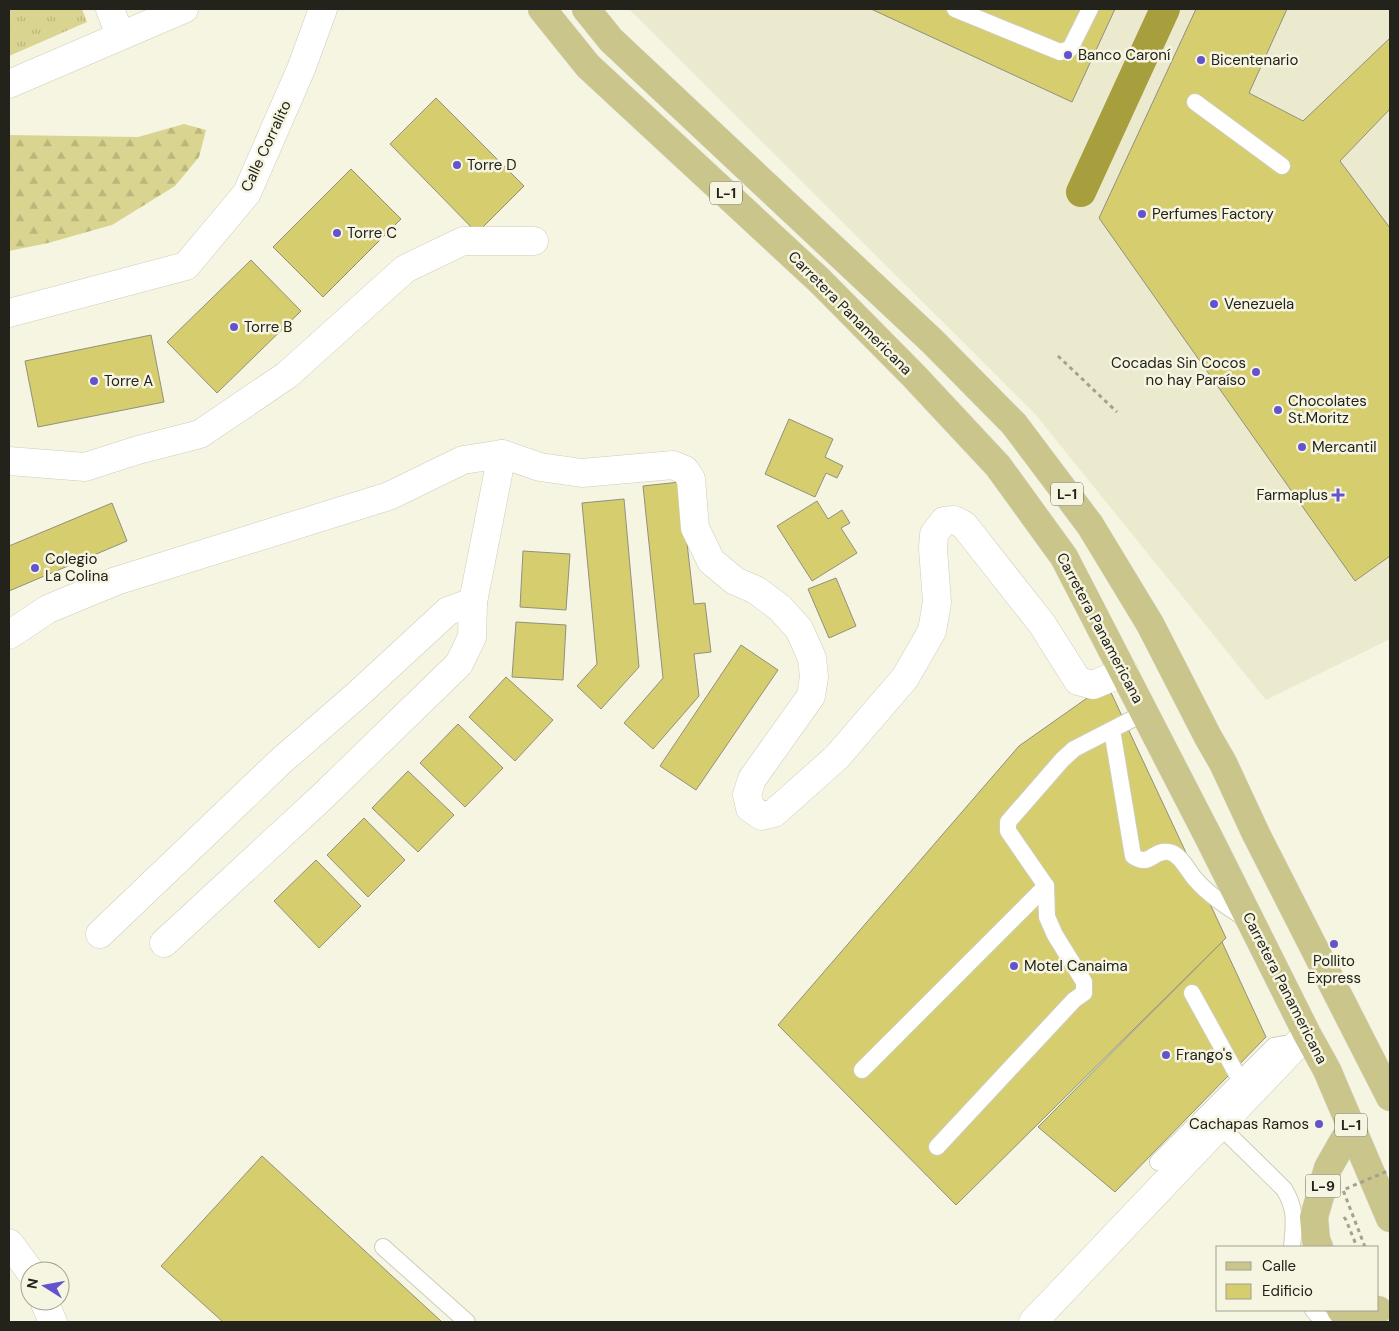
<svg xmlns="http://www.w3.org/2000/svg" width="1399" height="1331" font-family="'DM Sans',sans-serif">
  <defs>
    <pattern id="forest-firs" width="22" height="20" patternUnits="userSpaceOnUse" patternTransform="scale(1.25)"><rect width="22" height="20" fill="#dad491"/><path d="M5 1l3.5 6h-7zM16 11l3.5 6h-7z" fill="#bbb67c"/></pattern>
    <pattern id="park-tufts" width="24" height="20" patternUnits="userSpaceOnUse" patternTransform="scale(1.25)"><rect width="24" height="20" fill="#dad491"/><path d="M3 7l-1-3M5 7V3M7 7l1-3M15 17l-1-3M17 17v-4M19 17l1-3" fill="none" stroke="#bbb67c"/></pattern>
  </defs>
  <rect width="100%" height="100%" fill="#f6f5e1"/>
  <polygon fill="#ebeacf" points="629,9 1390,9 1390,639 1266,700 1035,414"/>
  <polygon fill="url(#forest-firs)" points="184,124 206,130 199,157 175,186 112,225 48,243 9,251 9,135 138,137"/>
  <polygon fill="url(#park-tufts)" points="9,9 82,9 87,22 9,56"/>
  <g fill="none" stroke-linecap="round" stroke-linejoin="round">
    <polyline stroke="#a79e3d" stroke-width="30" points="1081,192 1165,9"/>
  </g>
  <g fill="#d6cd6e" stroke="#91907e">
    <polygon points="871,9 1115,9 1072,102"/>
    <polygon points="1196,9 1287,9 1249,93 1303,121 1390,38 1390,109 1340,161 1390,228 1390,556 1355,581 1099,218"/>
    <polygon points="436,98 524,186 477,233 390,144"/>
    <polygon points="351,169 401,219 323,297 273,247"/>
    <polygon points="251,260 301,311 217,393 167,342"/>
    <polygon points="151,335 164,402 38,427 25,361"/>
    <polygon points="789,419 833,439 825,457 843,466 837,478 826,473 815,497 765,474"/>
    <polygon points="680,482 694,604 705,603 711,652 694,654 699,696 653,749 624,723 663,678 643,486"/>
    <polygon points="624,499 639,667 601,709 577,686 597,664 582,503"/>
    <polygon points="817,501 828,519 842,510 850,523 841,528 857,553 812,581 777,526"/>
    <polygon points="112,503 127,541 9,591 9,546"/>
    <polygon points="523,551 570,554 566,610 520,607"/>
    <polygon points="836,578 856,626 829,638 808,589"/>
    <polygon points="516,622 566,625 563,680 512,677"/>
    <polygon points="741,645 778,670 696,790 660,766"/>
    <polygon points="506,677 553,720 515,761 469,717"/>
    <polygon points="1107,684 1226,938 956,1205 778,1025 1019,746"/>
    <polygon points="458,724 503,768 465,807 420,763"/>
    <polygon points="408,771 454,815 418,852 372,808"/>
    <polygon points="364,818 405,860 368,897 327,855"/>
    <polygon points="316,860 361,906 319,948 274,901"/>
    <polygon points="1222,942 1266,1037 1115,1192 1038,1127"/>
    <polygon points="262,1156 442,1322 223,1322 161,1266"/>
  </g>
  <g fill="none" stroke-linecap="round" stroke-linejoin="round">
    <defs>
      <g id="service">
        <polyline points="955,9 1060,52 1070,49 1090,9"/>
        <polyline points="1195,102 1282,166"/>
        <path d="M1112 730 1133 856C1150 868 1153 849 1169 852 1181 854 1188 872 1196 880 1210 896 1228 907 1246 919"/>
        <polyline points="1192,993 1240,1080"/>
        <polyline points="862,1070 1046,886"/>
        <path d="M1220 1126 1284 1189C1297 1210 1294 1224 1292 1247"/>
        <polyline points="937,1147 1074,1000 1084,993 1084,982 1055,935 1047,917 1046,886 1008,831 1008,822 1062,760 1074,749 1144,713"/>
        <polyline points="1158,1162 1274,1046 1286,1044 1293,1048"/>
        <polyline points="383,1247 467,1322"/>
        <polyline points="1313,1310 1324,1322"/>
      </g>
      <g id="minor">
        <polyline points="110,9 120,35"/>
        <polyline points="9,84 184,9"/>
        <polyline points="9,313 186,266 247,193 301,69 323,9"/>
        <polyline points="9,461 85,467 138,450 200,434 287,375 405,269 463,241 534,241"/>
        <polyline points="9,635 48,609 116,581 389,496 463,460 502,454 540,467 582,473 673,465 685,470 691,479 695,528 711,561 735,581 756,590 780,608 799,629 812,658 814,677 811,696 752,779 747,795 750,808 762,816 774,813 837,757 905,678 932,631 937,602 933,549 934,534 944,521 954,520 964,525 1042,624 1078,681 1093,685 1124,672"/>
        <polyline points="100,934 281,761 357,695 448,611 473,602"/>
        <polyline points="164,943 321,798 459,664 472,637 473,602 502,454"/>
        <polyline points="9,1243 30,1271"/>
        <polyline points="44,1301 53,1322"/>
        <polyline points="1033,1322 1307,1034"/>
      </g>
      <g id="primary">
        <polyline points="542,9 588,66 820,281 913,375 998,466 1064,557 1209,838 1307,1034 1327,1070 1390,1218"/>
        <polyline points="586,9 611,40 932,341 1014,424 1090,525 1150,624 1208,737 1223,763 1256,834 1390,1097"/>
        <polyline points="1319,1247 1316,1240 1314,1217 1328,1168 1344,1140 1354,1133"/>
        <polyline points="1341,1310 1353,1317 1378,1310"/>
      </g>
    </defs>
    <use href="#service" stroke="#cecdba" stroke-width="18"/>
    <use href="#minor" stroke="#cecdba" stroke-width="29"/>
    <use href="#primary" stroke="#dcdcdb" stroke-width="29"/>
    <g stroke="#a2a192" stroke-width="3" stroke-dasharray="4 4" stroke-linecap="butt">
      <polyline points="1058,356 1117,412"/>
      <polyline points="1344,1217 1346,1220 1357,1247"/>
    </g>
    <use href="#service" stroke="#fff" stroke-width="16"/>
    <use href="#minor" stroke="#fff" stroke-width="28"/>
    <use href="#primary" stroke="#cac58a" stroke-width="28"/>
    <polyline stroke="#a2a192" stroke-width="3" stroke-dasharray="4 4" stroke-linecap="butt" points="1365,1247 1343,1190 1390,1170"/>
  </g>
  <g fill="#6354cd" stroke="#f6f5e1" stroke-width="2">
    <circle cx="1068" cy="55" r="5"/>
    <circle cx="1201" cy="60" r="5"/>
    <circle cx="457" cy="165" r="5"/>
    <circle cx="1142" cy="214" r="5"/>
    <circle cx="337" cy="233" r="5"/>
    <circle cx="1214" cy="304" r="5"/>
    <circle cx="234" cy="327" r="5"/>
    <circle cx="1256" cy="372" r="5"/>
    <circle cx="94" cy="381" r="5"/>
    <circle cx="1278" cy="410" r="5"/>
    <circle cx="1302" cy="447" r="5"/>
    <path d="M1335.5 487.5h5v5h5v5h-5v5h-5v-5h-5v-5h5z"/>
    <circle cx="35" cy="568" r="5"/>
    <circle cx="1334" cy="944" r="5"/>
    <circle cx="1014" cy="966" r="5"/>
    <circle cx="1166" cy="1055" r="5"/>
    <circle cx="1319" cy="1124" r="5"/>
  </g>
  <g text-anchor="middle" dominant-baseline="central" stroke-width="5" stroke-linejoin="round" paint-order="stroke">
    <g fill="#f6f5e1" stroke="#626156" stroke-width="1">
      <rect x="710" y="181.5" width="32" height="23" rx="4"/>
      <rect x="1051" y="482.5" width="32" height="23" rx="4"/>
      <rect x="1335" y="1113.5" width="32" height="23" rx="4"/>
      <rect x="1305.5" y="1174.5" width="35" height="23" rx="4"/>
    </g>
    <g font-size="14" font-weight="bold" fill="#23221b">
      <text x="726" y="193">L-1</text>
      <text x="1067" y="494">L-1</text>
      <text x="1351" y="1125">L-1</text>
      <text x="1323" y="1186">L-9</text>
    </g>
    <g font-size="15" fill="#23221b" stroke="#f6f5e1" text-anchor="start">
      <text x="1078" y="55">Banco Caroní</text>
      <text x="1211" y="60">Bicentenario</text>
      <text x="467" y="165">Torre D</text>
      <text x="1152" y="214">Perfumes Factory</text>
      <text x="347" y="233">Torre C</text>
      <text x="1224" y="304">Venezuela</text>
      <text x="244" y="327">Torre B</text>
      <text x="1246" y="363" text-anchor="end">Cocadas Sin Cocos<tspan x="1246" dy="17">no hay Paraíso</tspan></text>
      <text x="104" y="381">Torre A</text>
      <text x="1288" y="401">Chocolates<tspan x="1288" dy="17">St.Moritz</tspan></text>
      <text x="1312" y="447">Mercantil</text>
      <text x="1328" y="495" text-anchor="end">Farmaplus</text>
      <text x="45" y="559">Colegio<tspan x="45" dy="17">La Colina</tspan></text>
      <text x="1334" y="961" text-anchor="middle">Pollito<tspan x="1334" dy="17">Express</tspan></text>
      <text x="1024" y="966">Motel Canaima</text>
      <text x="1176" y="1055">Frango's</text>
      <text x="1309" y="1124" text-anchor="end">Cachapas Ramos</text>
    </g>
    <g font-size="15" fill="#23221b" stroke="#f6f5e1">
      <text transform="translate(266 146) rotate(-65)">Calle Corralito</text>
      <text transform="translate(850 313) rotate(45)">Carretera Panamericana</text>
      <text transform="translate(1100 628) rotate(62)">Carretera Panamericana</text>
      <text transform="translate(1285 988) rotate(63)">Carretera Panamericana</text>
    </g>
  </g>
  <rect width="1399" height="1331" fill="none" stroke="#23221b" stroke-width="20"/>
  <rect x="1216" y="1246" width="162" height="65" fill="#f6f5e1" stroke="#a2a192"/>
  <rect x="1226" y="1262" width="25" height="8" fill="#cac58a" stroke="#a2a192"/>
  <text x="1262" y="1271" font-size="15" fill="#23221b">Calle</text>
  <rect x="1226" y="1284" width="25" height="15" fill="#d6cd6e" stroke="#a2a192"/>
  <text x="1262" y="1296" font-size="15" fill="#23221b">Edificio</text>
  <g transform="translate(45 1286) rotate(281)"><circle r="24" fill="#f6f5e1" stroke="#a2a192"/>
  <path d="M0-4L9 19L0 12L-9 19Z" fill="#6354cd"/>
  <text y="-8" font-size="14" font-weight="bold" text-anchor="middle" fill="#23221b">N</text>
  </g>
</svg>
